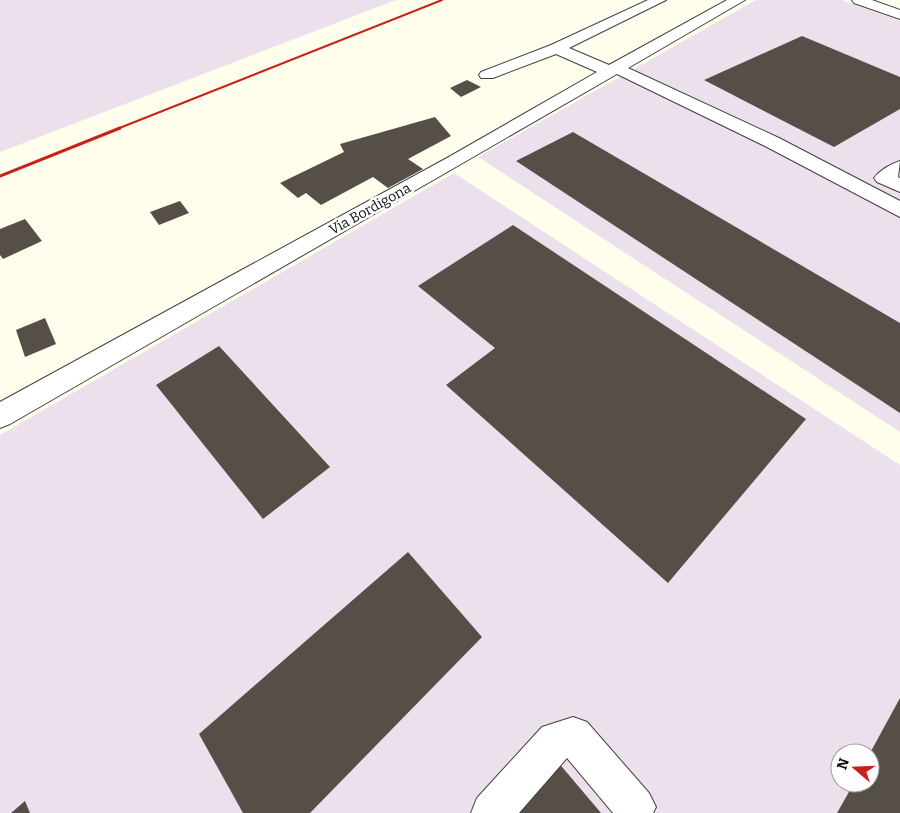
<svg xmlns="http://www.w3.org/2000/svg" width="900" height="813" font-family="Bitter,serif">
  <rect width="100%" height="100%" fill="#fffdec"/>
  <g fill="#ece0ec" fill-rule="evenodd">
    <polygon points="0,0 396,0 0,152"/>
    <polygon points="756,0 841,0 900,21 900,432 478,157"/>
    <path d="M454 173 900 465V813H0V435ZM840 753H870V783H840Z"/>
  </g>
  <g fill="#564f48">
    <polygon points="802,36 900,77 900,109 834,147 704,80"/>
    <polygon points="467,80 481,87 461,97 450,88"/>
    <polygon points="435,117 451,136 408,159 423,169 388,188 373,177 321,205 306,193 298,198 280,183 344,152 340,144"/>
    <polygon points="573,132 900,323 900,413 516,161"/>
    <polygon points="180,201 189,213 159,225 150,212"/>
    <polygon points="25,219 42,241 3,259 0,255 0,229"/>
    <polygon points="513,225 806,419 668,583 446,385 495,348 418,286"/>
    <polygon points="45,318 56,344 25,357 16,330"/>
    <polygon points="219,346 330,467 263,519 156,385"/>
    <polygon points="408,552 482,637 310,813 243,813 199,734"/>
    <polygon points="900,698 900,813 837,813 854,783 870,783 870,753"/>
    <polygon points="557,761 601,813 515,813"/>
    <polygon points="25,801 30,813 11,813"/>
  </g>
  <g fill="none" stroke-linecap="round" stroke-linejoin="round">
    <defs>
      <g id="minor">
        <polygon points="648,0 666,0 569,48 609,65 727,0 745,0 628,68 779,138 900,201 900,217 765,146 617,74 10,424 0,428 0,402 447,158 597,72 556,54 493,78 481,78 479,75 481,72 551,45"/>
        <polygon points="852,0 872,0 900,10 900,19 854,3"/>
        <path d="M900 161 898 177 900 178V192L877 182 874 178C880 170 891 164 900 161Z"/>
        <polygon points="573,717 587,722 649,793 656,807 653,813 613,813 567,758 519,813 471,813 477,798 542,727"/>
      </g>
    </defs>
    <use href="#minor" stroke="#404040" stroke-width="2"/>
    <use href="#minor" fill="#fff" fill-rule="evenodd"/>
    <polyline stroke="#c92018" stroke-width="2" points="117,129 442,0"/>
    <polyline stroke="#c92018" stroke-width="3" points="0,176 120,128"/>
  </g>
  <g text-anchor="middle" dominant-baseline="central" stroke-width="5" stroke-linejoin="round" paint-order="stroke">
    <g font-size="14" fill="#0d0d0d" stroke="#fff">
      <text transform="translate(370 209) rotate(-29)">Via Bordigona</text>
    </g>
  </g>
  <g transform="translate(855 768) rotate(289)"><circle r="24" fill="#ffffff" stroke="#9e9e9e"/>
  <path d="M0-4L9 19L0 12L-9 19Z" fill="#c92018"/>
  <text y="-8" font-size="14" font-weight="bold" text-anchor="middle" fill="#0d0d0d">N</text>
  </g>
</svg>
